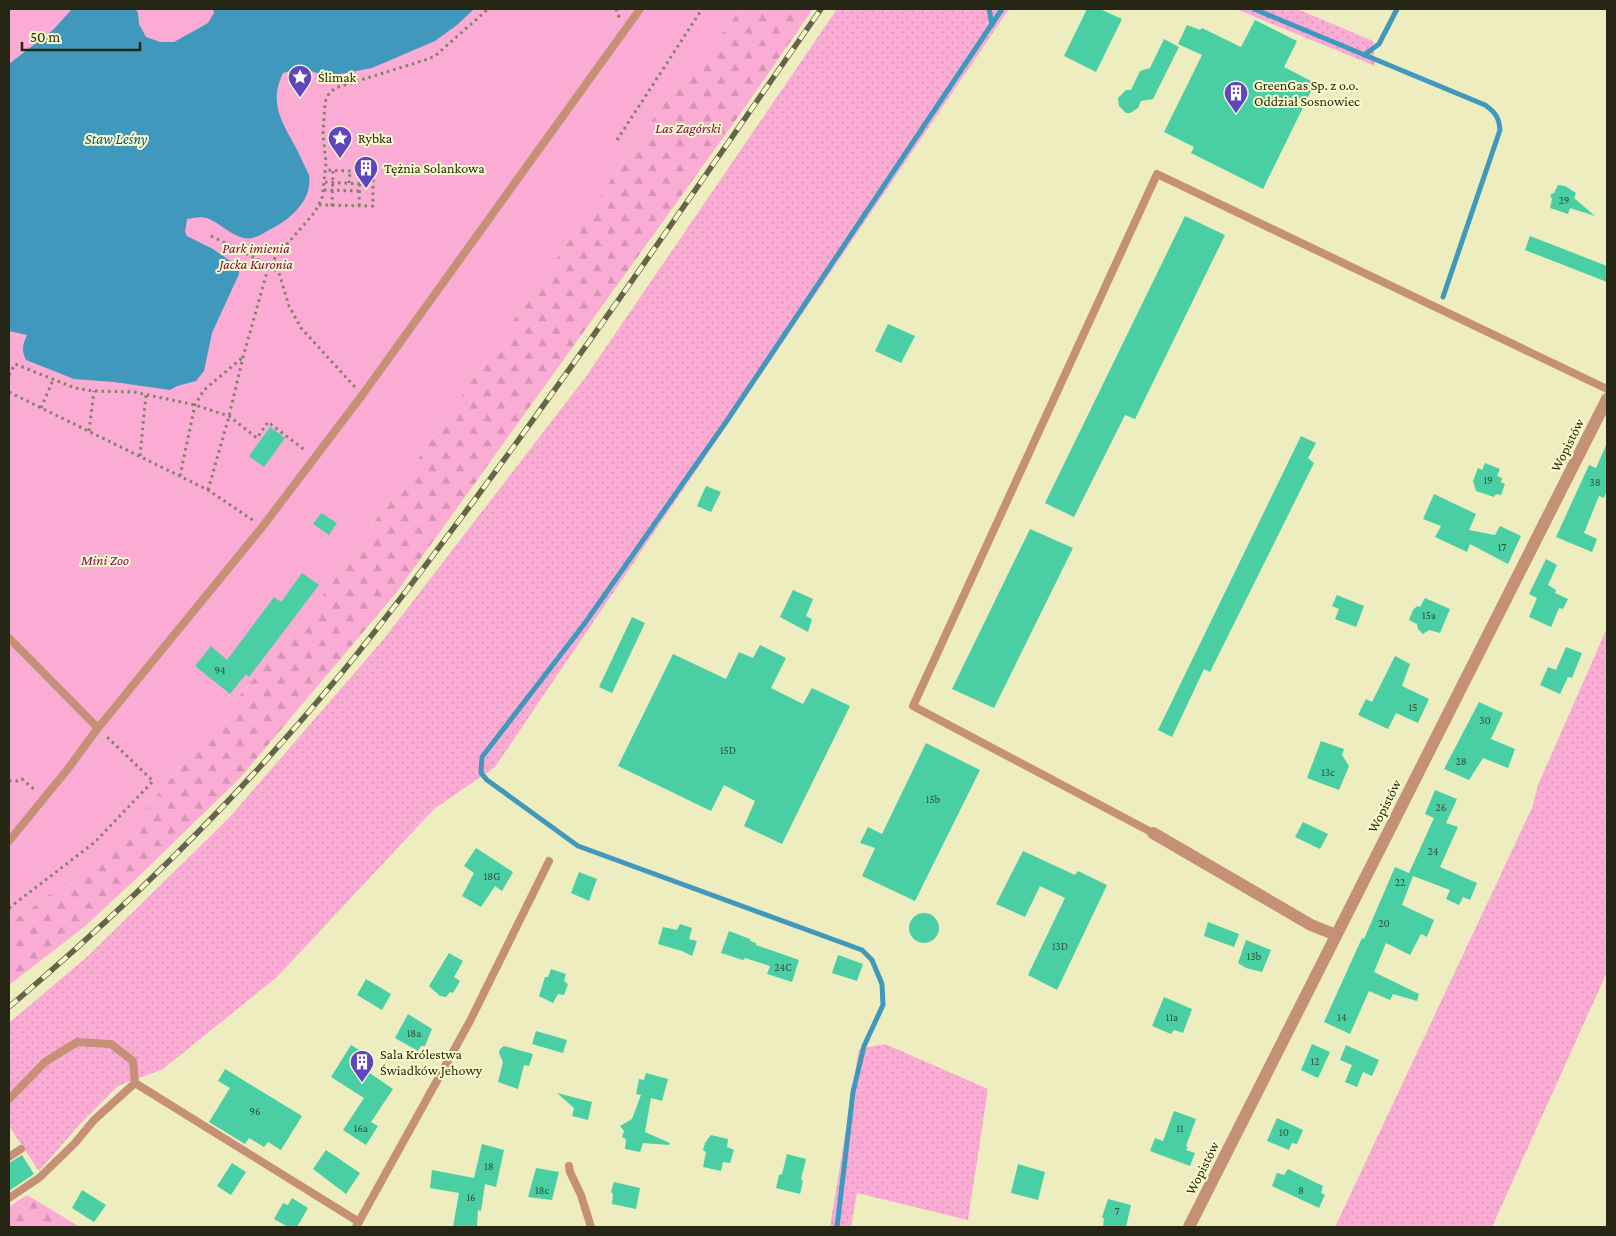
<svg xmlns="http://www.w3.org/2000/svg" width="1616" height="1236" font-family="'Crimson Pro',serif">
  <defs>
    <pattern id="grass-dots" width="8" height="8" patternUnits="userSpaceOnUse" patternTransform="scale(1.25)"><rect width="8" height="8" fill="#faacd4"/><path d="M2 2h.1M6 6h.1" fill="none" stroke="#d694b5" stroke-width="1.8" stroke-linecap="round"/></pattern>
    <pattern id="forest-firs" width="22" height="20" patternUnits="userSpaceOnUse" patternTransform="scale(1.25)"><rect width="22" height="20" fill="#faacd4"/><path d="M5 1l3.5 6h-7zM16 11l3.5 6h-7z" fill="#d694b5"/></pattern>
  </defs>
  <rect width="100%" height="100%" fill="#ededc0"/>
  <g fill="url(#grass-dots)">
    <polygon points="837,9 1009,9 495,767 434,809 277,977 163,1069 118,1086 80,1124 39,1171 9,1126 9,1023 88,956 229,818 383,640 585,378"/>
    <polygon points="1236,9 1297,9 1373,41 1375,66"/>
    <polygon points="1607,628 1607,972 1492,1227 1335,1227 1532,808 1538,785"/>
    <polygon points="885,1044 988,1089 968,1220 857,1193 851,1227 830,1227 859,1049"/>
  </g>
  <g fill="url(#forest-firs)">
    <polygon points="741,9 813,9 738,117 396,593 241,777 137,878 84,927 9,985 9,923 37,904 109,847 157,795 327,590 659,110"/>
    <polygon points="27,1195 80,1227 9,1227 9,1207"/>
  </g>
  <polygon fill="#faacd4" points="9,9 741,9 659,110 327,590 157,795 109,847 37,904 9,923"/>
  <path fill="#4099bc" d="M72 9H135L138 12 139 24 146 37 160 42H174L208 23 214 13 213 9H474L457 25 435 41 372 68 335 75H322L303 68 283 73C269 103 281 120 295 146 300 155 304 165 309 175 313 200 290 220 269 230 262 234 254 240 244 238 230 235 220 223 207 218 201 216 193 218 187 219L185 232 187 236 213 249 239 267V274L212 333 204 371 196 381 177 386 170 390 114 382 74 379 26 360C21 350 23 344 27 335L9 331V64L54 29Z"/>
  <g fill="none" stroke-linecap="round" stroke-linejoin="round">
    <g stroke="#4099bc" stroke-width="5">
      <polyline points="989,9 992,25"/>
      <path d="M1254 9 1485 105C1495 112 1499 117 1500 130L1443 297"/>
      <polyline points="1364,55 1379,44 1397,9"/>
      <polyline points="837,1227 853,1092 864,1046 883,1005 882,984 872,960 862,950 578,846 487,780 481,773 482,757 585,623 726,422 1002,9"/>
    </g>
  </g>
  <g fill="#4acfa4">
    <polygon points="1087,9 1100,9 1122,19 1096,72 1064,56"/>
    <polygon points="1255,20 1297,41 1284,67 1315,83 1263,189 1191,153 1194,147 1164,132 1202,55 1178,44 1187,25 1200,30 1202,28 1241,47"/>
    <polygon points="1164,39 1179,47 1153,99 1141,101 1138,108 1130,113 1126,113 1119,106 1118,98 1126,90 1131,90 1140,71 1150,68"/>
    <polygon points="1558,185 1565,186 1576,193 1574,198 1595,216 1570,208 1568,214 1550,208 1552,199 1550,195 1554,193"/>
    <polygon points="1185,216 1225,235 1135,419 1125,415 1074,517 1045,503"/>
    <polygon points="1530,236 1607,266 1607,282 1525,250"/>
    <polygon points="888,324 915,336 901,363 875,351"/>
    <polygon points="270,427 285,438 264,467 249,456"/>
    <polygon points="1301,436 1316,443 1308,458 1314,463 1210,672 1204,669 1172,737 1158,730"/>
    <polygon points="1607,443 1607,490 1604,498 1599,496 1584,533 1597,539 1592,552 1556,537 1589,465 1596,468"/>
    <polygon points="1485,463 1500,469 1497,476 1502,478 1501,482 1505,484 1501,495 1496,494 1494,497 1476,491 1473,481 1478,468 1482,470"/>
    <polygon points="706,486 721,492 711,512 697,506"/>
    <polygon points="1434,494 1476,514 1469,530 1495,535 1500,526 1521,536 1508,564 1470,544 1467,552 1435,537 1441,526 1423,519"/>
    <polygon points="321,513 337,523 329,535 313,524"/>
    <polygon points="1030,529 1073,548 994,708 952,689"/>
    <polygon points="1546,559 1557,565 1548,585 1556,590 1555,593 1568,599 1563,609 1559,608 1551,627 1529,617 1537,598 1529,594"/>
    <polygon points="302,573 319,585 249,677 246,674 230,694 195,666 211,646 227,660 274,597 281,602"/>
    <polygon points="793,590 813,599 806,616 812,619 808,632 780,617"/>
    <polygon points="1337,595 1364,606 1356,627 1335,619 1339,609 1332,606"/>
    <polygon points="1425,598 1450,609 1440,633 1429,630 1423,634 1418,629 1417,624 1409,620 1413,610 1417,606 1420,607"/>
    <polygon points="632,617 645,623 612,693 599,687"/>
    <polygon points="760,645 786,658 771,688 803,704 812,688 850,706 782,844 744,826 755,801 724,785 711,811 618,766 673,654 726,679 739,652 753,658"/>
    <polygon points="1566,647 1582,653 1572,678 1568,677 1560,694 1540,685 1548,667 1556,670"/>
    <polygon points="1395,656 1410,664 1402,686 1429,699 1418,723 1396,713 1388,729 1358,715 1366,699 1372,702"/>
    <polygon points="1479,702 1503,713 1491,739 1515,749 1508,768 1483,758 1469,780 1444,769"/>
    <polygon points="1321,741 1344,749 1342,755 1349,766 1339,790 1307,778"/>
    <polygon points="926,743 980,770 915,901 862,876 875,848 860,843 868,827 882,834"/>
    <polygon points="1435,790 1457,799 1446,823 1458,827 1440,867 1477,883 1470,900 1463,897 1459,905 1446,899 1450,890 1413,876 1402,905 1434,920 1427,937 1421,934 1410,955 1386,943 1374,972 1419,994 1417,1001 1393,994 1390,1000 1369,991 1350,1034 1324,1022 1362,938 1364,939 1395,867 1409,873 1434,818 1425,814"/>
    <polygon points="1303,822 1328,834 1320,849 1295,837"/>
    <polygon points="476,848 513,872 502,891 495,886 481,907 462,896 474,873 464,866"/>
    <polygon points="1023,851 1075,875 1078,871 1107,885 1057,990 1028,975 1065,898 1040,886 1025,917 996,904"/>
    <polygon points="579,872 597,879 589,901 571,893"/>
    <circle cx="924" cy="928" r="15"/>
    <polygon points="1208,922 1239,934 1234,947 1204,936"/>
    <polygon points="680,924 692,928 689,939 697,941 692,956 682,951 658,944 663,927 677,930"/>
    <polygon points="729,931 750,939 750,941 756,943 756,945 799,960 792,982 767,974 770,966 745,958 743,960 721,953"/>
    <polygon points="1246,940 1271,950 1262,972 1246,968 1238,963"/>
    <polygon points="449,953 463,961 454,977 460,981 453,993 450,992 446,997 440,996 429,986"/>
    <polygon points="838,955 863,964 857,981 832,973"/>
    <polygon points="551,969 566,974 564,981 568,984 564,995 558,994 553,1003 539,996 545,977 548,977"/>
    <polygon points="366,979 391,994 382,1010 357,995"/>
    <polygon points="1164,997 1192,1009 1183,1033 1174,1030 1171,1034 1152,1026"/>
    <polygon points="408,1014 432,1029 425,1046 421,1046 418,1051 395,1038"/>
    <polygon points="536,1031 567,1040 563,1053 532,1044"/>
    <polygon points="1312,1044 1330,1052 1318,1078 1301,1070"/>
    <polygon points="351,1045 371,1057 370,1060 374,1064 368,1072 393,1089 371,1122 378,1126 366,1145 343,1130 364,1098 331,1077"/>
    <polygon points="1346,1045 1379,1060 1372,1076 1363,1072 1357,1087 1345,1082 1352,1065 1340,1060"/>
    <polygon points="504,1046 533,1054 529,1066 524,1065 518,1089 498,1082 503,1062 499,1053 500,1049"/>
    <polygon points="225,1069 302,1116 281,1150 268,1142 264,1147 249,1138 245,1144 209,1122 230,1088 218,1081"/>
    <polygon points="646,1073 668,1079 662,1101 651,1098 645,1132 670,1143 669,1145 643,1143 640,1152 625,1149 626,1139 622,1137 624,1131 620,1126 632,1119 641,1095 636,1094 639,1079 644,1080"/>
    <polygon points="557,1093 592,1102 588,1120 572,1116 574,1108"/>
    <polygon points="1174,1111 1196,1119 1186,1146 1188,1147 1186,1150 1195,1153 1190,1166 1150,1151 1155,1138 1163,1141"/>
    <polygon points="1277,1118 1303,1130 1297,1144 1292,1143 1289,1150 1267,1141"/>
    <polygon points="711,1135 728,1139 727,1147 734,1150 730,1163 723,1162 721,1171 703,1167 706,1152 703,1150 705,1143"/>
    <polygon points="482,1144 504,1150 496,1187 485,1184 481,1211 478,1210 477,1227 453,1227 459,1193 430,1188 432,1170 474,1178"/>
    <polygon points="326,1150 360,1173 346,1194 313,1169"/>
    <polygon points="787,1154 806,1159 801,1179 803,1181 800,1194 776,1188 779,1175 782,1174"/>
    <polygon points="22,1155 34,1174 9,1191 9,1163"/>
    <polygon points="232,1163 246,1172 231,1195 217,1186"/>
    <polygon points="1018,1164 1045,1172 1038,1200 1011,1193"/>
    <polygon points="536,1168 559,1172 552,1200 528,1197"/>
    <polygon points="1288,1169 1323,1186 1321,1193 1325,1195 1319,1208 1272,1186 1277,1173 1284,1175"/>
    <polygon points="614,1182 640,1188 636,1209 612,1204 613,1194 611,1192"/>
    <polygon points="82,1190 106,1205 94,1222 72,1208"/>
    <polygon points="292,1198 308,1208 297,1227 288,1227 274,1219 283,1203 288,1205"/>
    <polygon points="1108,1199 1131,1205 1126,1227 1103,1227 1104,1219 1102,1217"/>
  </g>
  <g fill="none" stroke-linecap="round" stroke-linejoin="round">
    <g stroke="#828264" stroke-width="3" stroke-dasharray="2.5 4" stroke-linecap="butt">
      <polyline points="616,9 620,20"/>
      <polyline points="617,140 702,9"/>
      <polyline points="325,182 360,184"/>
      <polyline points="349,183 350,171"/>
      <polyline points="324,190 359,191"/>
      <polyline points="319,205 373,206 373,172 326,170"/>
      <polyline points="332,206 333,171"/>
      <polyline points="359,206 360,172"/>
      <polyline points="211,236 269,265 279,273 289,306 301,328 355,387"/>
      <polyline points="9,375 15,364 75,388 94,391 134,392 195,405 229,416 257,438 268,422 306,451"/>
      <polyline points="9,392 208,490 254,521"/>
      <polyline points="41,408 53,380"/>
      <polyline points="89,431 94,391"/>
      <polyline points="140,456 146,395"/>
      <polyline points="180,476 195,405 204,390 242,358"/>
      <polyline points="208,490 229,416 243,357 269,265 314,213 322,199 326,163 323,134 325,102 328,95 335,88 425,60 435,56 488,9"/>
      <polyline points="9,781 17,781 22,779 36,791"/>
      <polyline points="9,908 95,842 153,781 105,735"/>
    </g>
    <g stroke="#c59076" stroke-width="8">
      <polyline points="9,638 98,728"/>
      <polyline points="1153,833 913,706 1157,174 1607,389"/>
      <polyline points="9,841 67,770 98,728 263,526 363,394 640,9"/>
      <polyline points="135,1083 359,1222"/>
      <polyline points="9,1099 45,1062 77,1042 111,1044 133,1061 135,1083 94,1120 75,1143 39,1178 9,1198"/>
      <polyline points="9,1157 21,1149"/>
      <polyline points="569,1166 570,1172 581,1195 591,1227"/>
      <polyline points="356,1227 470,1021 549,861"/>
    </g>
    <g stroke="#c59076" stroke-width="12">
      <polyline points="1153,833 1311,925 1336,935"/>
      <polyline points="1189,1227 1607,399"/>
    </g>
    <defs>
      <path id="rail" d="M9 1007C126 908 236 800 334 682 383 624 427 563 473 502 593 340 706 174 821 9"/>
    </defs>
    <use href="#rail" stroke="#64644a" stroke-width="5.5"/>
    <use href="#rail" stroke="#fafbcd" stroke-width="4" stroke-dasharray="11" stroke-linecap="butt"/>
  </g>
  <defs>
    <symbol id="sight-pin" viewBox="-11 -11 22 30"><path d="M0 17L-7.5 6A9.5 9.5 0 1 1 7.5 6Z" fill="#5f45be" stroke="#fafbcd"/><path d="M0-6L1.8-2.2L6-1.7L2.9 1.2L3.7 5.4L0 3.3L-3.7 5.4L-2.9 1.2L-6-1.7L-1.8-2.2Z" fill="#fff"/></symbol>
    <symbol id="building-pin" viewBox="-11 -11 22 30"><path d="M0 17L-7.5 6A9.5 9.5 0 1 1 7.5 6Z" fill="#5f45be" stroke="#fafbcd"/><path d="M-4-6H4V6H1V3H-1V6H-4ZM-2.5-4.3h1.7v1.8h-1.7ZM.8-4.3h1.7v1.8H.8ZM-2.5-1h1.7V.8h-1.7ZM.8-1h1.7V.8H.8Z" fill="#fff"/></symbol>
  </defs>
  <g fill-rule="evenodd">
    <use href="#sight-pin" x="286" y="63" width="28" height="38"/>
    <use href="#building-pin" x="1222" y="79" width="28" height="38"/>
    <use href="#sight-pin" x="326" y="124" width="28" height="38"/>
    <use href="#building-pin" x="352" y="154" width="28" height="38"/>
    <use href="#building-pin" x="348" y="1048" width="28" height="38"/>
  </g>
  <g text-anchor="middle" dominant-baseline="central" stroke-width="4" stroke-linejoin="round" paint-order="stroke">
    <g font-size="11" fill="#2f5039">
      <text x="1564" y="200">29</text>
      <text x="1488" y="480">19</text>
      <text x="1595" y="482">38</text>
      <text x="1502" y="547">17</text>
      <text x="1429" y="615">15a</text>
      <text x="220" y="670">94</text>
      <text x="1413" y="707">15</text>
      <text x="1485" y="720">30</text>
      <text x="728" y="750">15D</text>
      <text x="1461" y="761">28</text>
      <text x="1328" y="772">13c</text>
      <text x="933" y="799">15b</text>
      <text x="1441" y="807">26</text>
      <text x="1433" y="851">24</text>
      <text x="492" y="876">18G</text>
      <text x="1400" y="882">22</text>
      <text x="1384" y="923">20</text>
      <text x="1060" y="946">13D</text>
      <text x="1254" y="956">13b</text>
      <text x="783" y="967">24C</text>
      <text x="1172" y="1017">11a</text>
      <text x="1342" y="1017">14</text>
      <text x="414" y="1033">18a</text>
      <text x="1315" y="1061">12</text>
      <text x="255" y="1111">96</text>
      <text x="361" y="1128">16a</text>
      <text x="1180" y="1128">11</text>
      <text x="1284" y="1132">10</text>
      <text x="489" y="1166">18</text>
      <text x="542" y="1190">18c</text>
      <text x="1301" y="1190">8</text>
      <text x="471" y="1197">16</text>
      <text x="1117" y="1211">7</text>
    </g>
    <g font-size="14" fill="#262615" stroke="#fafbcd" text-anchor="start">
      <text x="318" y="77">Ślimak</text>
      <text x="1254" y="85">GreenGas Sp. z o.o.<tspan x="1254" dy="16">Oddział Sosnowiec</tspan></text>
      <text x="358" y="138">Rybka</text>
      <text x="384" y="168">Tężnia Solankowa</text>
      <text x="380" y="1054">Sala Królestwa<tspan x="380" dy="16">Świadków Jehowy</tspan></text>
    </g>
    <g font-size="14" font-style="italic" fill="#760350" stroke="#fafbcd">
      <text x="688" y="128">Las Zagórski</text>
      <text x="256" y="248">Park imienia<tspan x="256" dy="16">Jacka Kuronia</tspan></text>
      <text x="105" y="560">Mini Zoo</text>
    </g>
    <g font-size="14" fill="#262615" stroke="#fafbcd">
      <text transform="translate(1567 445) rotate(-63)">Wopistów</text>
      <text transform="translate(1384 806) rotate(-63)">Wopistów</text>
      <text transform="translate(1202 1168) rotate(-63)">Wopistów</text>
    </g>
    <g font-size="15" font-style="italic" fill="#0a556e" stroke="#fafbcd">
      <text x="116" y="139">Staw Leśny</text>
    </g>
  </g>
  <rect width="1616" height="1236" fill="none" stroke="#262615" stroke-width="20"/>
  <path d="M22 42v8h118v-8" fill="none" stroke="#262615" stroke-width="2.5"/>
  <text x="30" y="42" font-size="15" fill="#262615" stroke="#fafbcd" stroke-width="4" paint-order="stroke">50 m</text>
</svg>
